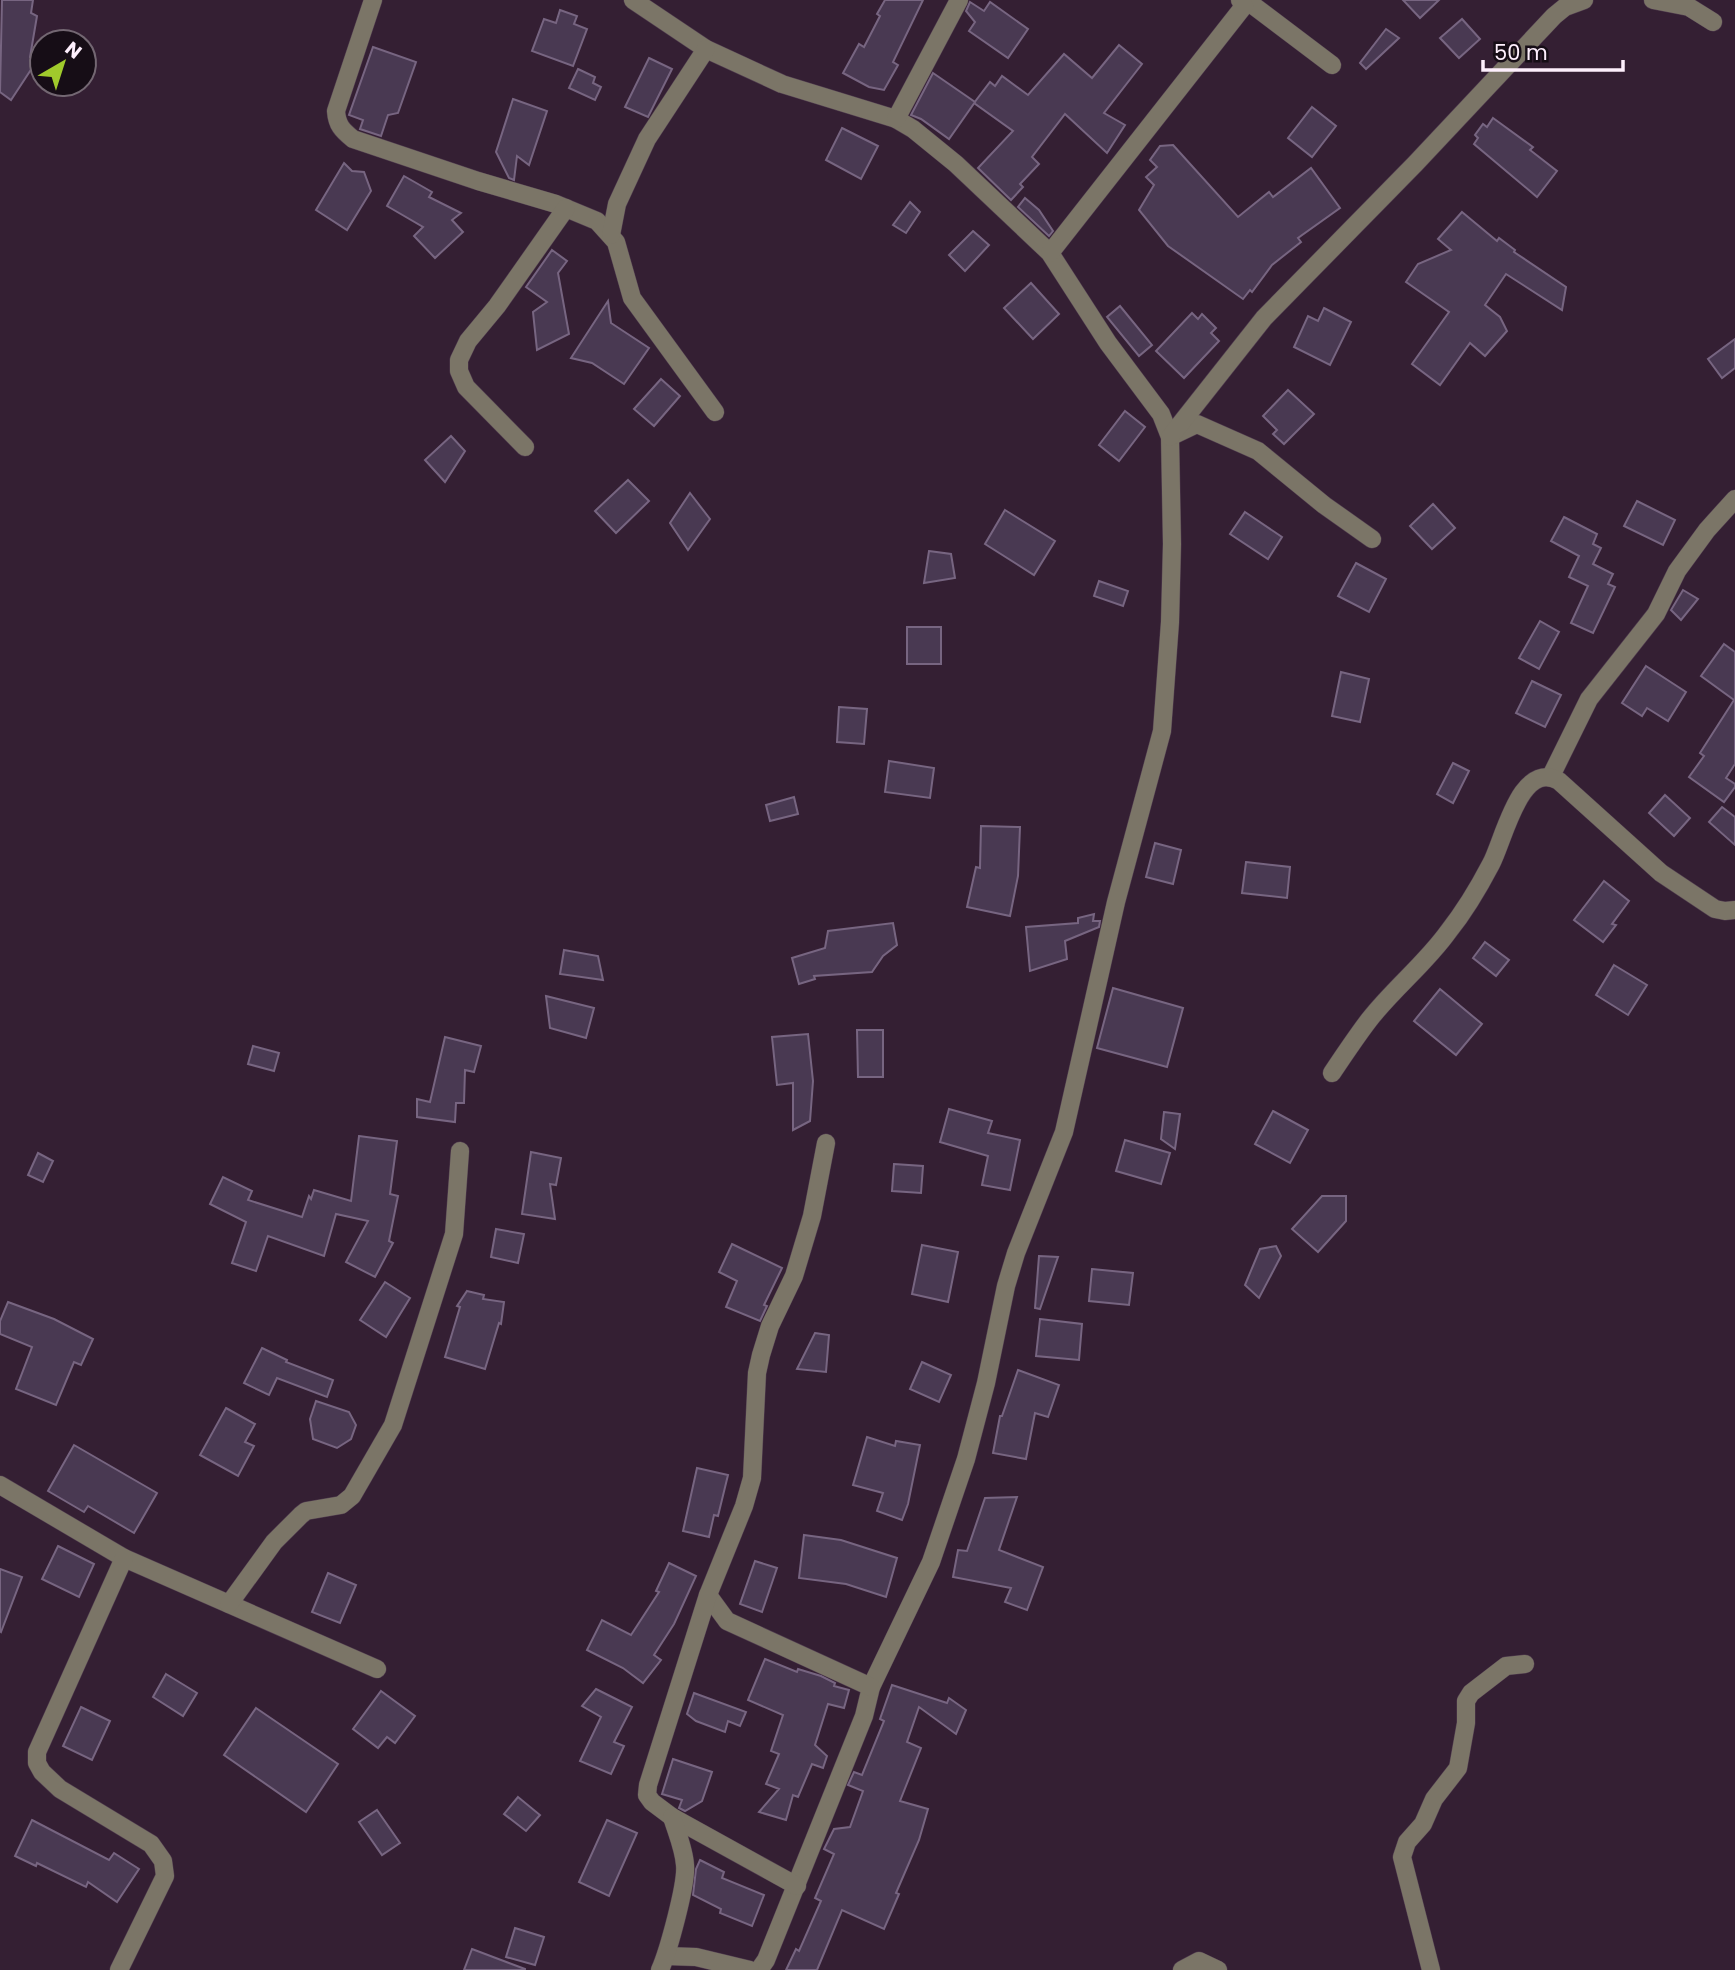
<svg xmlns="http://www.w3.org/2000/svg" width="1735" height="1970" font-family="Poppins,sans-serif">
  <rect width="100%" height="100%" fill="#341f33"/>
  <g fill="#493952" stroke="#776581" stroke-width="2">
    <polygon points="2,0 33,0 31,13 37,16 30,57 36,62 11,100 0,92"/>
    <polygon points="885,0 923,0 893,62 898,65 884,90 869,87 843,73 859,44 864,47 880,16 877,14"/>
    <polygon points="1403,0 1439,0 1420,18"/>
    <polygon points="970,2 984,11 990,2 1028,29 1008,58 969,31 975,22 966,11"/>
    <polygon points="560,10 577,16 574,24 587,29 573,66 532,51 544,19 556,23"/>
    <polygon points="1462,19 1480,39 1459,58 1440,38"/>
    <polygon points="1386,29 1399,38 1366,69 1360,63"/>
    <polygon points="1119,45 1142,64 1104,113 1125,125 1107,153 1065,114 1032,157 1039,164 1020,184 1023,187 1011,200 978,168 1013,131 974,103 990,82 995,86 1002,76 1028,95 1064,54 1092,78"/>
    <polygon points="373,47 416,62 398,113 388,115 381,136 360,129 363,120 349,115"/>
    <polygon points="649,58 672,69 648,117 625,107"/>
    <polygon points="578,69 595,77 593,83 601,87 595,100 569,88"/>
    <polygon points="933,73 975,102 949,139 921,119 911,115"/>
    <polygon points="513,99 547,111 529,165 517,156 514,180 509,178 496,152"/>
    <polygon points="1312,107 1336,126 1312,157 1288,138"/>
    <polygon points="1493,118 1533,147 1530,150 1557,171 1537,197 1474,144 1478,138 1475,135 1483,124 1487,127"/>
    <polygon points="842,128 878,146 861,179 826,160"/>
    <polygon points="1173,145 1238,217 1269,192 1273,197 1311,168 1340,208 1298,238 1301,242 1272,265 1252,292 1250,290 1243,299 1168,246 1139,210 1154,185 1146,177 1157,167 1150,160 1160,146"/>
    <polygon points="344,163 352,171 364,172 371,191 347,230 316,210"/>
    <polygon points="404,176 432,192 429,197 461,213 452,220 463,232 435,258 414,236 423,227 387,206"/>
    <polygon points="1025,198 1039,210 1053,231 1049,236 1018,207"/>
    <polygon points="910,202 920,212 906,233 893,225"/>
    <polygon points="1462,212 1497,241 1499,238 1515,250 1514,252 1566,287 1562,310 1506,274 1485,305 1500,317 1507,331 1485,356 1470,343 1440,385 1412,364 1449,312 1406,282 1418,264 1451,250 1438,239"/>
    <polygon points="973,231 989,245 965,271 949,255"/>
    <polygon points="552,250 567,261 558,273 569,334 537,350 533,312 547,302 526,287"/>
    <polygon points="1031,283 1059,314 1033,339 1004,308"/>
    <polygon points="608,301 611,323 649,348 624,384 592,363 571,358"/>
    <polygon points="1120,306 1152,345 1139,356 1107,317"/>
    <polygon points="1324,308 1351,322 1330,365 1294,347 1308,316 1318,321"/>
    <polygon points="1192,313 1198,319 1202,314 1216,328 1211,333 1219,341 1184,378 1156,351"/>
    <polygon points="1735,339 1735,368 1722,378 1708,359"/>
    <polygon points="661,379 680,396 654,426 634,409"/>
    <polygon points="1288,390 1314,414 1284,444 1273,434 1277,430 1263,416"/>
    <polygon points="1125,411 1145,427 1119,461 1099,445"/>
    <polygon points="451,436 465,451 445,482 425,460"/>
    <polygon points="628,480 649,501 616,533 595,511"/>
    <polygon points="690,493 710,519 688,550 670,523"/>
    <polygon points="1637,501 1675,520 1663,545 1624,526"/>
    <polygon points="1433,504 1455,528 1432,549 1410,526"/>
    <polygon points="1005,510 1055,541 1034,575 985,544"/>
    <polygon points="1245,512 1282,537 1268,559 1230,534"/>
    <polygon points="1564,517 1597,534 1593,544 1601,548 1593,564 1613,574 1608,584 1615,587 1593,633 1571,623 1588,586 1569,577 1579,556 1551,541"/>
    <polygon points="929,551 951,554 955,578 924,583"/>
    <polygon points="1356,563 1386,579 1369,612 1338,596"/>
    <polygon points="1099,581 1128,591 1123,606 1094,596"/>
    <polygon points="1683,590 1698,599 1681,620 1671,610"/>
    <polygon points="1540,621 1559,632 1539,669 1519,658"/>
    <rect x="907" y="627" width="34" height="37"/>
    <polygon points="1724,644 1735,652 1735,764 1726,778 1735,784 1735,787 1724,802 1689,777 1704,756 1700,753 1734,700 1701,676"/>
    <polygon points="1646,666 1686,692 1668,721 1647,708 1642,716 1622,703"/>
    <polygon points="1341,672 1369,679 1360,722 1332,716"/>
    <polygon points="1532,681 1561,695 1545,727 1516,713"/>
    <polygon points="839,707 867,709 864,744 837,742"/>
    <polygon points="889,761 934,768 930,798 885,792"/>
    <polygon points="1453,763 1469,771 1453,803 1437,794"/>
    <polygon points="1665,795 1690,818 1674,836 1649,813"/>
    <polygon points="794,797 798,814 770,821 766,805"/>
    <polygon points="1722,807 1735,817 1735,845 1709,822"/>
    <polygon points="981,826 1020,827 1018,876 1010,916 967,907 976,867 980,868"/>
    <polygon points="1155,843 1181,850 1173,884 1146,877"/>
    <polygon points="1246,862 1290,867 1287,898 1242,893"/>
    <polygon points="1604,881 1629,901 1612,924 1616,925 1603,942 1574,920"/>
    <polygon points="1094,914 1093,921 1100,921 1099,927 1065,941 1067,959 1030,971 1026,927 1078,923 1078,918"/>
    <polygon points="893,923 897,945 883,956 872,972 814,976 815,979 799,984 792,958 825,948 828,931"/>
    <polygon points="1485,942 1509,960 1496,976 1473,958"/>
    <polygon points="564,950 598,956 603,980 560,974"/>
    <polygon points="1614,965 1647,985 1628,1015 1596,995"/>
    <polygon points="1113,988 1183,1008 1167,1067 1097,1048"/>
    <polygon points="1440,989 1482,1024 1456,1055 1414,1021"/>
    <polygon points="546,996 594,1008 586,1038 550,1028"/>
    <polygon points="857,1030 883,1030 883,1077 858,1077"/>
    <polygon points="808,1034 813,1081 810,1121 793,1130 793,1083 777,1085 772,1037"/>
    <polygon points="445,1037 481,1046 474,1072 465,1070 464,1103 456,1103 455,1122 417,1117 417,1099 430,1102"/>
    <polygon points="253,1046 279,1053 274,1071 248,1064"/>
    <polygon points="949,1109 992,1121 988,1133 1020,1140 1010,1190 982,1185 988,1156 940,1142"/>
    <polygon points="1273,1111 1308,1130 1290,1163 1255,1144"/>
    <polygon points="1164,1112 1180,1114 1175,1149 1161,1139"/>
    <polygon points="359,1136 397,1141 390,1194 398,1196 389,1241 393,1243 375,1277 346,1262 368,1221 336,1214 324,1256 268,1236 256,1271 232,1263 246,1222 210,1204 223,1177 252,1191 248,1200 302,1217 309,1196 311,1199 314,1190 351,1201"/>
    <polygon points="1125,1140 1170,1153 1161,1184 1116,1171"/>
    <polygon points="531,1152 561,1158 556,1185 550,1184 555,1219 522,1214"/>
    <polygon points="38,1153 53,1161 43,1182 28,1175"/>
    <polygon points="894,1164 923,1166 921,1193 892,1191"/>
    <polygon points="1322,1196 1346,1196 1346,1221 1318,1252 1292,1229"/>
    <polygon points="496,1229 524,1234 518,1263 491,1257"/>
    <polygon points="732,1244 782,1268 764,1305 767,1306 760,1321 726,1307 737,1281 719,1272"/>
    <polygon points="922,1245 958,1252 948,1302 912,1294"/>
    <polygon points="1276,1246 1281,1256 1259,1298 1245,1285 1260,1249"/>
    <polygon points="1039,1256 1058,1257 1040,1309 1035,1308"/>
    <polygon points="1092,1269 1133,1273 1129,1305 1089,1301"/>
    <polygon points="385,1282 410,1298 386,1337 360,1320"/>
    <polygon points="467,1291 484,1295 483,1299 504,1302 501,1324 499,1323 485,1369 445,1357 460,1307 457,1306"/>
    <polygon points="8,1302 54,1319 93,1339 81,1365 74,1362 56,1405 16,1389 32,1347 0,1334 0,1321"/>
    <polygon points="1040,1319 1082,1324 1079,1360 1036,1356"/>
    <polygon points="815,1333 829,1335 826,1372 797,1369"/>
    <polygon points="262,1348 287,1360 286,1362 333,1380 327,1397 277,1378 269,1395 244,1383"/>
    <polygon points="922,1362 951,1375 939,1402 910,1389"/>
    <polygon points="1018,1370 1059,1385 1048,1417 1035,1413 1026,1459 993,1453 1000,1416 1002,1416"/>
    <polygon points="316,1401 349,1412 356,1425 351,1439 337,1448 313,1439 310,1419"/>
    <polygon points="226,1408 255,1424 245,1442 254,1446 238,1476 200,1455"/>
    <polygon points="867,1437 895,1446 896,1441 920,1445 908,1504 902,1520 877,1511 883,1493 853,1485"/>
    <polygon points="74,1445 157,1493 134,1533 88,1506 84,1512 48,1491"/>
    <polygon points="697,1468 728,1475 718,1516 714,1515 709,1537 683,1531"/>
    <polygon points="1017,1497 999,1550 1043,1567 1027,1610 1005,1602 1011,1588 953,1577 958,1550 967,1551 985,1498"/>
    <polygon points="804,1535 841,1540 897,1558 886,1597 846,1584 799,1578"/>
    <polygon points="58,1546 94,1564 79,1597 42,1579"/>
    <polygon points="755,1561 777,1568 762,1612 740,1604"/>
    <polygon points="669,1563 696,1576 674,1624 654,1655 661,1660 643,1683 623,1668 587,1650 602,1620 631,1635 659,1592 656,1591"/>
    <polygon points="0,1569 22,1577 1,1632 0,1631"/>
    <polygon points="328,1573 356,1585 340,1623 312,1612"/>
    <polygon points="765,1659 797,1672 798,1669 821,1676 835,1683 834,1686 849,1690 844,1708 828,1704 815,1745 827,1756 823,1768 812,1764 798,1797 793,1795 786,1820 759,1812 779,1789 766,1784 779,1754 771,1751 783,1715 748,1700"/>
    <polygon points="166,1674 197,1693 183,1716 153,1697"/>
    <polygon points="892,1685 947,1703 949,1698 966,1710 956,1734 919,1707 907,1742 921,1748 900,1801 928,1809 919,1840 896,1893 899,1894 884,1929 842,1910 817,1970 786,1970 796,1949 799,1951 821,1901 815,1898 834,1854 824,1849 834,1829 850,1827 863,1791 848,1785 854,1772 862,1775 884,1721 880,1719"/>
    <polygon points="596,1689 632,1707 614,1742 624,1746 611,1774 580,1761 601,1717 582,1706"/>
    <polygon points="381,1691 415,1716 395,1743 387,1737 378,1748 353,1729"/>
    <polygon points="694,1693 746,1712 740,1726 728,1721 725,1732 696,1721 687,1714"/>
    <polygon points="81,1707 110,1721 92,1760 63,1746"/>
    <polygon points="256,1708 338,1764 306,1812 224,1755"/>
    <polygon points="673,1759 712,1772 702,1801 685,1811 679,1808 682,1800 662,1794"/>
    <polygon points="518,1797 540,1815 526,1831 504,1814"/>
    <polygon points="377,1810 400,1843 382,1855 359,1822"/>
    <polygon points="32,1820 109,1860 114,1853 139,1869 117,1902 88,1882 86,1887 37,1863 36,1866 15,1856"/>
    <polygon points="607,1820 637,1833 609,1896 579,1882"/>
    <polygon points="700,1860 724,1872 722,1878 764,1895 752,1926 720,1913 721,1909 693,1895 696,1869"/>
    <polygon points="515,1928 544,1937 535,1965 506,1957"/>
    <polygon points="472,1949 525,1969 525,1970 464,1970"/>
  </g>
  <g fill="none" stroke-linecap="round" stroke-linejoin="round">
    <defs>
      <g id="minor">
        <path d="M373 0 336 111C337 125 342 130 353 139L478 181 556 204 597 221 616 242 632 298 715 412"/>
        <polyline points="633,0 706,49 782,84 896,119 913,129 956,164 1050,253 1108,343 1161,414 1170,437 1172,544 1170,622 1162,731 1116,902 1064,1132 1016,1253 1006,1286 986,1383 966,1459 931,1562 871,1687 864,1716 766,1960 759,1970"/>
        <polyline points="1246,0 1332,65"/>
        <polyline points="1653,0 1689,7 1713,22"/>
        <polyline points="896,119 959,0"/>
        <polyline points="611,235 617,204 647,139 706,49"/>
        <polyline points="1050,253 1244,6 1240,0"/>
        <polyline points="1174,435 1197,424 1258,451 1324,505 1372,539"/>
        <polyline points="1170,437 1264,318 1415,164 1554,16 1565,7 1584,0"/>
        <polyline points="525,447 466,387 459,371 459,360 468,341 497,306 566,208"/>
        <polyline points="1551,776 1589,699 1656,614 1677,571 1707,530 1735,499"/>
        <path d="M1332 1073C1344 1055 1356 1037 1369 1020 1393 989 1425 964 1448 932 1464 912 1479 887 1491 864 1504 840 1520 759 1559 781L1661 873 1715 909 1725 911 1735 910"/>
        <polyline points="0,1485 124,1558 377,1669"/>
        <polyline points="708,1595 727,1621 871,1687"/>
        <polyline points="229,1604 274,1542 301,1515 306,1511 341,1505 352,1496 393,1425 454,1234 460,1151"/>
        <polyline points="797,1886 672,1817 652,1802 647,1795 648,1785 708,1595 744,1506 752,1478 757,1373 761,1355 770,1326 794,1276 812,1216 826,1143"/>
        <polyline points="666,1956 696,1957 750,1970"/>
        <polyline points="119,1970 165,1876 163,1861 151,1844 60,1789 42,1772 37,1763 37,1752 124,1558"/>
        <path d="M660 1970C668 1952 687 1884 685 1865 684 1849 677 1833 672 1817"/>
        <polyline points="1182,1970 1199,1961 1218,1970"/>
        <polyline points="1431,1970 1402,1857 1407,1842 1423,1824 1434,1799 1458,1768 1466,1723 1466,1701 1471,1693 1506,1666 1525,1664"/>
      </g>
    </defs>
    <use href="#minor" stroke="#503c4f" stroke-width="19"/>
    <use href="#minor" stroke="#7b7567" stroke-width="18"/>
  </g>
  <g transform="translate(63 63) rotate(39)"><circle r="33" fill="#160d16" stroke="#736772" stroke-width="2"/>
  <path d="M0-5L12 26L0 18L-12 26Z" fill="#a0ca2c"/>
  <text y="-10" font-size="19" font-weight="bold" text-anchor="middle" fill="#feeffd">N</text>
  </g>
  <path d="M1483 60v10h140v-10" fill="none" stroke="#feeffd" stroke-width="3.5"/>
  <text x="1494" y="60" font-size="21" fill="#feeffd" stroke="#160d16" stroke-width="5" paint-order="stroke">50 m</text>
</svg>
